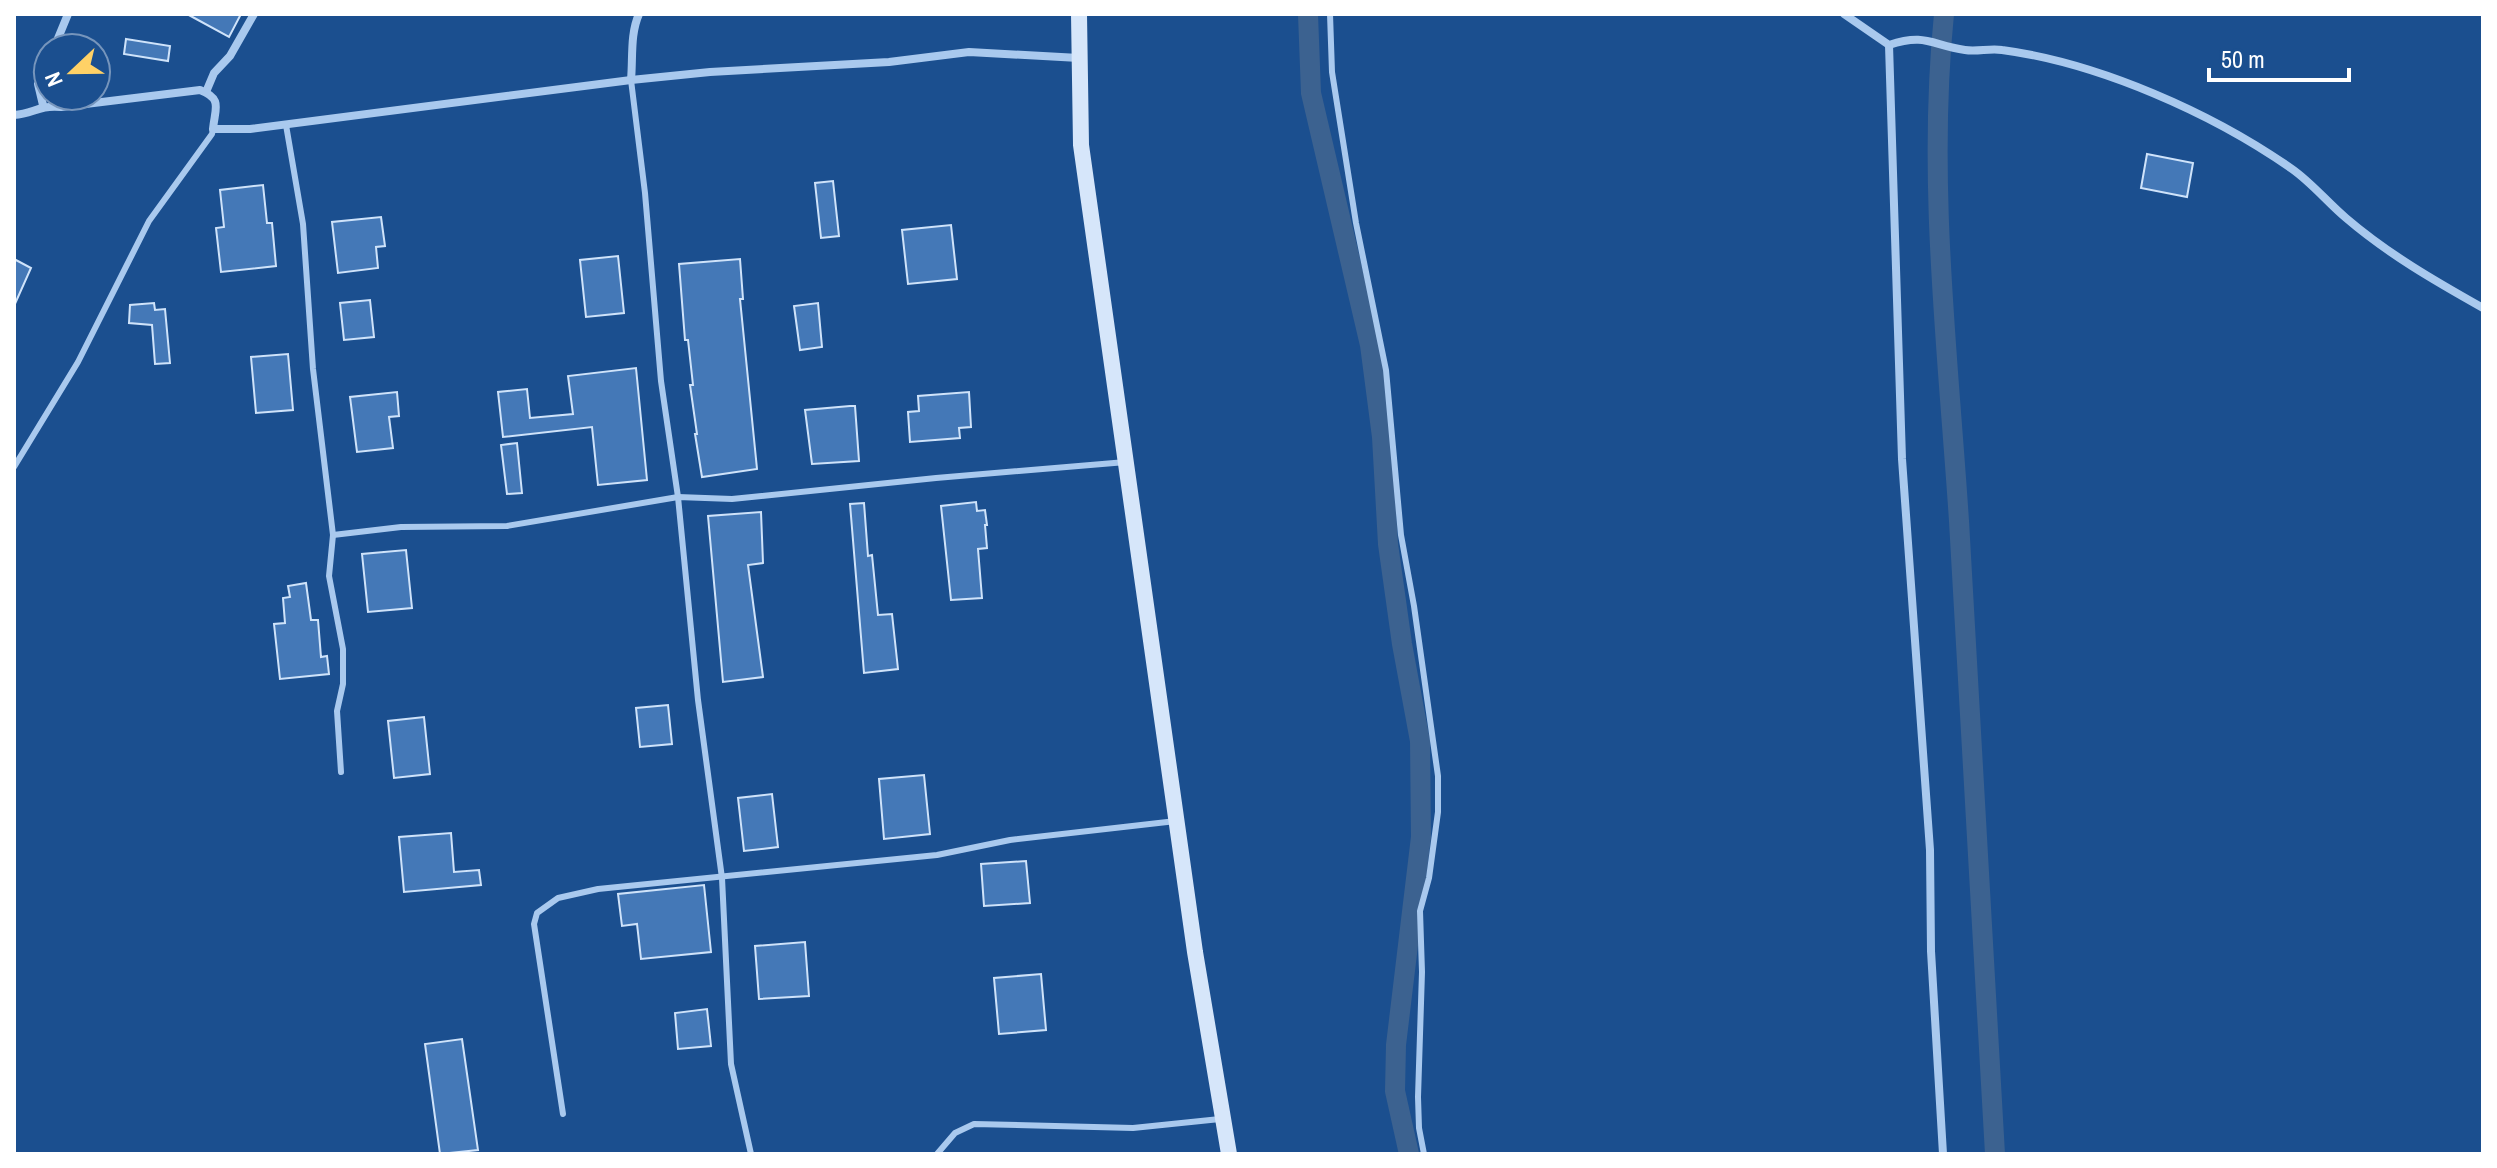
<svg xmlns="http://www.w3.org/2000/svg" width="2497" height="1168" font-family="'Archivo Narrow',sans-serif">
  <rect width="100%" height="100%" fill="#1b4f8f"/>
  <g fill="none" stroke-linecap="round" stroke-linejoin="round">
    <g stroke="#3c6290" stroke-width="20">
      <polyline points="1308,14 1311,93 1370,345 1382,437 1388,544 1402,644 1420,741 1421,837 1396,1045 1395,1091 1409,1154"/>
      <path d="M1944 14C1927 182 1948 353 1959 521 1973 732 1984 943 1995 1154"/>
    </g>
  </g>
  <g fill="#4478b7" stroke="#cfe3fa" stroke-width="2">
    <polygon points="187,14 241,14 229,37"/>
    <polygon points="126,39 170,46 168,61 124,54"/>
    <polygon points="2147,154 2193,163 2187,197 2141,188"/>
    <polygon points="833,181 839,236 821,238 815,183"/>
    <polygon points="263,185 267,223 272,223 276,266 221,272 216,228 224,227 220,190"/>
    <polygon points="381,217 385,246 376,247 378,268 338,273 332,222"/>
    <polygon points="951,225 957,279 908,284 902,230"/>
    <polygon points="618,256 624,313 586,317 580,260"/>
    <polygon points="14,259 31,268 14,306"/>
    <polygon points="740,259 743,299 740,299 757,469 702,477 695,434 697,434 690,385 693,385 688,340 685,340 679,264"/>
    <polygon points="370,300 374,337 344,340 340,303"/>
    <polygon points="154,303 155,310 165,309 170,363 155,364 152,325 129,323 130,305"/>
    <polygon points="818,303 822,347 800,350 794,306"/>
    <polygon points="288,354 293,410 256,413 251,357"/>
    <polygon points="636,368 647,480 598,485 592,427 503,437 498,392 527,389 530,418 573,414 568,376"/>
    <polygon points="397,392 399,416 389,417 393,448 357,452 350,397"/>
    <polygon points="969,392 971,427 959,428 960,438 910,442 908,412 919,411 918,396"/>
    <polygon points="850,406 855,406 859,461 812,464 805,410"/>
    <polygon points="517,443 522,493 507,494 501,445"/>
    <polygon points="976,502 977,511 985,510 987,525 985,525 987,548 978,549 982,598 951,600 941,506"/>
    <polygon points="864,503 868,556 872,555 878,615 892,614 898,669 864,673 850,504"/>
    <polygon points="761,512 763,563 748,565 763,677 723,682 708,516"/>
    <polygon points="406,550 412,608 368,612 362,554"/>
    <polygon points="306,583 311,620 318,620 321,657 327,656 329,674 280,679 274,624 285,623 283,598 290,597 288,586"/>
    <polygon points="668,705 672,744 640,747 636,708"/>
    <polygon points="424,717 430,774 394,778 388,721"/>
    <polygon points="924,775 930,834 884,839 879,779"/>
    <polygon points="772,794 778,847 744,851 738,798"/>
    <polygon points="451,833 454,872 479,870 481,885 404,892 399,837"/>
    <polygon points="1026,861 1030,903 984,906 981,864"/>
    <polygon points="704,885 711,952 641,959 637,924 622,926 618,894"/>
    <polygon points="805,942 809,996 759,999 755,946"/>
    <polygon points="1041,974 1046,1030 999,1034 994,978"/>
    <polygon points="707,1009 711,1046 678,1049 675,1013"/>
    <polygon points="462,1039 478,1150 440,1154 425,1044"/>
  </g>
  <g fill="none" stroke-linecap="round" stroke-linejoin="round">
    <g stroke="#a9c9ee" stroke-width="6">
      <polyline points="1330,14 1332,72 1356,223 1386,370 1401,535 1414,606 1438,776 1438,812 1429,878 1420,911 1422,972 1418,1097 1419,1128 1424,1154"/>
      <polyline points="631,80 645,193 661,381 678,497 698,700 722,878 731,1064 751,1154"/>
      <polyline points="286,125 303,224 313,369 333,535 329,576 343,649 343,684 337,711 341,772"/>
      <polyline points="14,467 78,362 149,221 212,134 213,129"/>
      <polyline points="333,535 401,527 507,526 678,497 732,499 936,478 1126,462"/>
      <polyline points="563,1114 534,924 537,913 558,898 598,889 937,855 1010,840 1176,821"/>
      <polyline points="937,1154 955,1133 974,1124 1133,1128 1220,1119"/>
    </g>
    <g stroke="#a9c9ee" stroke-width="8">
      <path d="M1844 14 1889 45C1926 33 1931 45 1965 50 1977 52 1990 48 2002 50 2099 63 2212 113 2292 169 2312 183 2328 203 2346 218 2388 254 2435 281 2483 308"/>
      <polyline points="1889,45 1902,459 1930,850 1931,951 1943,1154"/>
      <polyline points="54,48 68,14"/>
      <path d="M631 80C633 58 630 34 639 14"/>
      <polyline points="206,92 214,73 230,56 254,14"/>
      <polyline points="43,105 38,84 48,62"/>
      <path d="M14 115C34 114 37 105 61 107L200 90C223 99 215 108 213 129H250L631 80 710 72 889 62 969 52 1079 58"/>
    </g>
    <polyline stroke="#d6e6fa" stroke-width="16" points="1079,14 1081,145 1195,952 1229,1154"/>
  </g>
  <rect width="2497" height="1168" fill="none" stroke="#ffffff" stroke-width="32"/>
  <g transform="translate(72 72) rotate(248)"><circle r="38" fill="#1b4f8f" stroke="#7695bc" stroke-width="2"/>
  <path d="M0-6L14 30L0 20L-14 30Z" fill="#ffd166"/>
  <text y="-12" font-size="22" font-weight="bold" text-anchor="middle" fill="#ffffff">N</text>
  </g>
  <path d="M2209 68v12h140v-12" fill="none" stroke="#ffffff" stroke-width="4"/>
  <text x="2221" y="68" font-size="24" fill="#ffffff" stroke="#1b4f8f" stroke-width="6" paint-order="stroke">50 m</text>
</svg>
